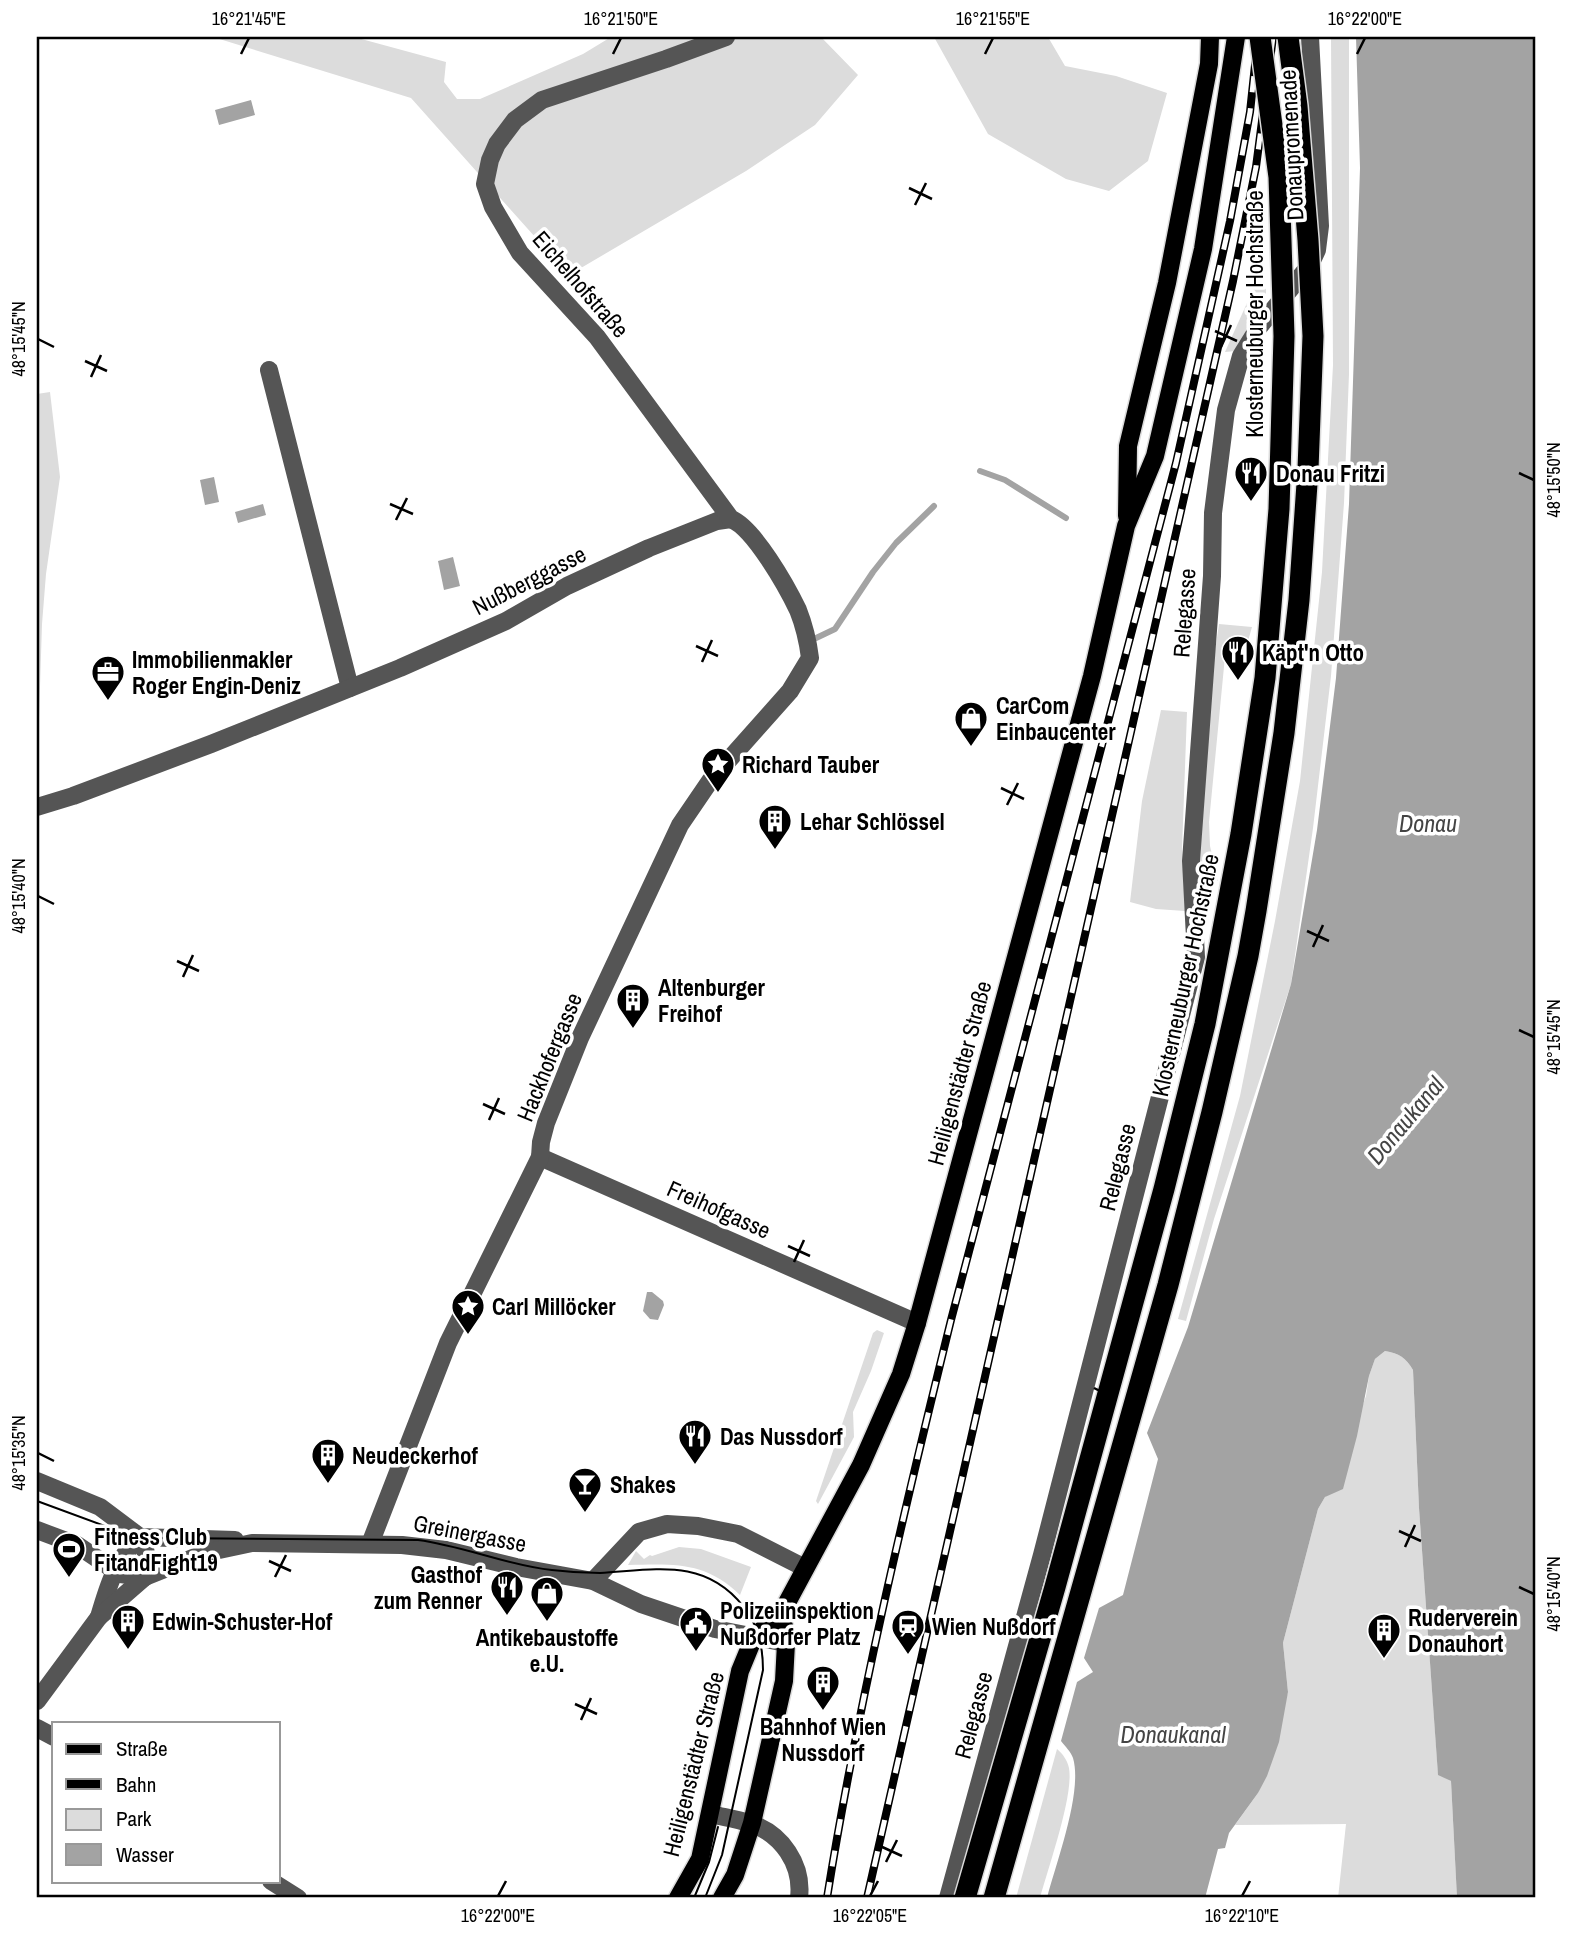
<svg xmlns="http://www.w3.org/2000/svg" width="1573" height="1935" font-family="'Archivo Narrow',sans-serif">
  <rect width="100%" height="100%" fill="#fff"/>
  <g fill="#dcdcdc">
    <polygon points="213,37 354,37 446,62 444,82 457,99 480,99 583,54 611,37 821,37 858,75 815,125 746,171 569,275 411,98"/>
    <polygon points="934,37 1048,37 1065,66 1116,76 1167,93 1148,161 1109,191 1066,179 988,134"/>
    <polygon points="1331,37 1349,37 1349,374 1344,503 1331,676 1313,828 1291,984 1214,1219 1186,1321 1178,1319 1240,1096 1275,921 1300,781 1322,572 1333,365"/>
    <polygon points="1256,283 1266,287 1266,306 1236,351 1225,352"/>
    <polygon points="50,392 60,477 46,574 42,624 37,781 37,394"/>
    <polygon points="1219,624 1252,627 1246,648 1226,646 1209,822 1210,846 1218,881 1206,876 1200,861 1208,698"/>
    <polygon points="1161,710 1187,712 1182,850 1185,911 1156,909 1130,902 1142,801"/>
    <polygon points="877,1330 884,1333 871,1371 853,1412 854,1437 818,1504 816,1501 873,1333"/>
    <path d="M1385 1351C1399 1353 1406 1358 1413 1370L1419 1508 1438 1774 1451 1781 1457 1898H1338L1346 1824 1235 1825 1258 1793 1288 1692 1283 1643 1318 1509 1325 1497 1331 1492 1366 1396 1369 1376 1375 1359Z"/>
    <path d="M679 1547 701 1549 751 1567 740 1595C705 1561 674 1564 628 1565L636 1551 644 1559 650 1555 652 1556Z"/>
    <path d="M1057 1749C1063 1754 1067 1760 1069 1768 1074 1795 1048 1868 1040 1898H1016Z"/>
  </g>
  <g fill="#a3a3a3">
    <path d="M1356 37H1536V1898H1457L1451 1781 1438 1775 1419 1508 1413 1370C1406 1358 1399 1353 1385 1351L1375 1359 1369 1376 1357 1436 1343 1489 1325 1497 1318 1509 1283 1643 1288 1692 1279 1742 1267 1776 1258 1793 1229 1833 1225 1848 1218 1849 1205 1898H1047C1056 1863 1083 1792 1073 1758 1071 1752 1065 1746 1061 1741L1077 1682 1093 1672 1084 1658 1099 1608 1123 1595 1158 1459 1147 1433 1188 1327 1291 984 1317 830 1336 678 1349 504 1360 168Z"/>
    <polygon points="251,100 255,115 219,125 215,110"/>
    <polygon points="214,477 219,502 205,505 200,480"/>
    <polygon points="263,504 266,515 238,523 235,512"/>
    <polygon points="453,557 460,586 444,590 438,561"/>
    <polygon points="647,1292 652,1292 663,1301 664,1305 658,1320 650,1319 643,1311"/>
  </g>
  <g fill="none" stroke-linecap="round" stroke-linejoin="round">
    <g stroke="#a3a3a3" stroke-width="6">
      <polyline points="980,471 1005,480 1066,518"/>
      <polyline points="814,639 835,629 873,572 896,543 934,506"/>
    </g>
    <defs>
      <g id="major">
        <polyline points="1127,516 1128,446 1167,283 1209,64 1210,37"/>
        <polyline points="678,1898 700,1859 740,1671 754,1637 782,1612 861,1465 901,1374 917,1323 1092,676 1126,526 1155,456 1203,249 1236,37"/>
        <polyline points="722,1898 735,1875 752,1823 784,1681 786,1643 782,1612"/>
      </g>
    </defs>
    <use href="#major" stroke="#dbdbdb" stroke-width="21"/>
    <g stroke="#555" stroke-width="18">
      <polyline points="269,370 350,688"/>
      <polyline points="37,807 73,796 211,744 400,668 506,621 567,586 649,548 717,521 731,519"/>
      <polyline points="540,1157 917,1323"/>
      <polyline points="37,1481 100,1507 140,1537 235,1540"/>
      <polyline points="37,1530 77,1545 120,1574 145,1577"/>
      <path d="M140 1537C148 1550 147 1562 145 1577"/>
      <path d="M370 1544 448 1343 540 1157 541 1142 546 1123 580 1038 680 825 710 781 790 691 810 658C808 642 804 625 798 610 787 587 754 528 731 519L597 337 520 253 493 207 485 184 490 160 497 144 515 120 542 100 666 59 726 37"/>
      <polyline points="593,1581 639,1532 667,1524 698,1526 738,1534 805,1568"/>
      <path d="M99 1617C108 1586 116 1559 140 1537"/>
      <polyline points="37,1701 99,1617 145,1577 205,1553 252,1543 402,1545 446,1550 516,1567 593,1581 641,1604 715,1629 786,1643"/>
      <polyline points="37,1728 54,1737"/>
      <path d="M711 1814C723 1817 736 1819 749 1823 782 1833 803 1865 799 1898"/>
      <polyline points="271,1881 298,1898"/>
      <polyline points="948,1898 1042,1555 1196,957 1191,861 1212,576 1213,513 1226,410 1241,356 1259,327 1310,265 1317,250 1320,226 1310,37"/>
    </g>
    <use href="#major" stroke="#000" stroke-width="18"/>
    <g stroke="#000" stroke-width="2">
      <path d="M37 1501 113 1529 159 1538 418 1540C464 1546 506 1565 552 1570 568 1572 584 1573 600 1573 654 1570 704 1557 743 1606 758 1624 763 1647 763 1670L722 1855 705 1898"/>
      <polyline points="694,1898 709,1862 718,1827"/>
    </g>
    <defs>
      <g id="rail">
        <path d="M827 1898C858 1704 904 1511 951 1320L1176 463 1230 221 1250 112 1258 37"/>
        <polyline points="867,1898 1233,281 1256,167 1273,37"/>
      </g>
    </defs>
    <use href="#rail" stroke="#000" stroke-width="8"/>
    <use href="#rail" stroke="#fff" stroke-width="5" stroke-dasharray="16" stroke-linecap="butt"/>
    <defs>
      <g id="highway-bridge">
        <polyline points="965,1898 1055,1587 1164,1189 1205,1024 1241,834 1265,678 1279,509 1284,336 1279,177 1260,37"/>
        <polyline points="994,1898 1168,1285 1212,1112 1248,956 1256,911 1284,733 1299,600 1308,469 1313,336 1308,240 1297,106 1288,37"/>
      </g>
    </defs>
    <use href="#highway-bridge" stroke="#dbdbdb" stroke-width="24" stroke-linecap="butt"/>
    <use href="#highway-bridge" stroke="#000" stroke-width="21"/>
  </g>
  <path fill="none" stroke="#000" stroke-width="2.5" d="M241 54 249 38M613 54 621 38M985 54 993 38M1357 54 1365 38M909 188 932 199M915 205 926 183M1215 331 1237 341M38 339 54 347M1221 347 1231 325M85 361 107 371M91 377 101 355M1519 473 1534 480M390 504 413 514M396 520 407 498M696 646 718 656M702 662 712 640M1001 788 1024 799M1007 805 1018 783M38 896 54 904M1307 931 1329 941M1313 947 1323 925M177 961 199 971M183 977 193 955M1519 1030 1534 1037M483 1104 505 1114M489 1120 499 1098M788 1246 810 1256M794 1262 804 1240M1094 1388 1116 1399M1100 1405 1110 1383M38 1453 54 1461M1399 1531 1421 1541M1405 1547 1415 1525M269 1561 291 1571M275 1577 286 1555M1519 1587 1534 1594M575 1704 597 1714M581 1720 591 1698M880 1846 902 1856M886 1862 897 1840M498 1896 506 1881M870 1896 878 1881M1242 1896 1250 1881"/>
  <defs>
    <symbol id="restaurant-pin" viewBox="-11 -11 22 30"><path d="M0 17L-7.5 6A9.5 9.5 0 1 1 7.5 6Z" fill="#000" stroke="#fff"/><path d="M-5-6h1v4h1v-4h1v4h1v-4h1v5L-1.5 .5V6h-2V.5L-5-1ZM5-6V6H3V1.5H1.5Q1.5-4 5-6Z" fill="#fff"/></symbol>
    <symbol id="office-pin" viewBox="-11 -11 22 30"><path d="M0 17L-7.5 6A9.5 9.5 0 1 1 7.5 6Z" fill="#000" stroke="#fff"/><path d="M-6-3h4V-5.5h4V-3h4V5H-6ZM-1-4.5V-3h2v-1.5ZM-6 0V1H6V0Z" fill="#fff"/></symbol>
    <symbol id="shop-pin" viewBox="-11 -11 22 30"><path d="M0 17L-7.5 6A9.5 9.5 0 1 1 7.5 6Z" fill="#000" stroke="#fff"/><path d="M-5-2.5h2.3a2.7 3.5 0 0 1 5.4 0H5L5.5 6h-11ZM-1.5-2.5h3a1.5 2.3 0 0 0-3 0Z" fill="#fff"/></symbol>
    <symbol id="sight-pin" viewBox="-11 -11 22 30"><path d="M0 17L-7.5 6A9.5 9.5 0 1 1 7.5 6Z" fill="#000" stroke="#fff"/><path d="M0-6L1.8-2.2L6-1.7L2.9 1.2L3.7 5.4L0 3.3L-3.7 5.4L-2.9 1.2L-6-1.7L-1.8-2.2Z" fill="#fff"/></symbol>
    <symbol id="building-pin" viewBox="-11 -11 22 30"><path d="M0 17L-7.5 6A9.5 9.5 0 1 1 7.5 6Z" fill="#000" stroke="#fff"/><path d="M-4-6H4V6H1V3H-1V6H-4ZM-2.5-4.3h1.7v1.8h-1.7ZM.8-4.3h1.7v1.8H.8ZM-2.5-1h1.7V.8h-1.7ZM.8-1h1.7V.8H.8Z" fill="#fff"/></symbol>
    <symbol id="bar-pin" viewBox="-11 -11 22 30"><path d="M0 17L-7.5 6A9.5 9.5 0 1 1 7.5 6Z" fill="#000" stroke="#fff"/><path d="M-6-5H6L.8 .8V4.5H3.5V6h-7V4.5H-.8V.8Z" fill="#fff"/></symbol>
    <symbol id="stadium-pin" viewBox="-11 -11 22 30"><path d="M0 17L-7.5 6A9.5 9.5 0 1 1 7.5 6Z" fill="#000" stroke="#fff"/><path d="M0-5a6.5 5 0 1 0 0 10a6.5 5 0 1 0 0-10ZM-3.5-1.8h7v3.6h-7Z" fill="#fff"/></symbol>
    <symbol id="civic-pin" viewBox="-11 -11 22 30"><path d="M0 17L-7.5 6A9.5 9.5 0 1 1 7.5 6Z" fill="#000" stroke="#fff"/><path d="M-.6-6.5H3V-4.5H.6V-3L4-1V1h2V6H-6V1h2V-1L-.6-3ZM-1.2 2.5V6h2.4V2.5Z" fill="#fff"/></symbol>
    <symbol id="station-pin" viewBox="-11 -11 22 30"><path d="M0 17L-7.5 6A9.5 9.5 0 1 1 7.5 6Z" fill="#000" stroke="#fff"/><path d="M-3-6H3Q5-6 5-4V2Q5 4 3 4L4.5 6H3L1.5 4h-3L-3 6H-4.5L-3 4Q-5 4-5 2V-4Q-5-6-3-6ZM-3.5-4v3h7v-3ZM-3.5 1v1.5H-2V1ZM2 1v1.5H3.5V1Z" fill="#fff"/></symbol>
  </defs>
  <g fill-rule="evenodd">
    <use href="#restaurant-pin" x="1232" y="454" width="38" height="52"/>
    <use href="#restaurant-pin" x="1219" y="633" width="38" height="52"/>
    <use href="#office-pin" x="89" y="653" width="38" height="52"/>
    <use href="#shop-pin" x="952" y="699" width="38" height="52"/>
    <use href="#sight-pin" x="699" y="745" width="38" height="52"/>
    <use href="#building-pin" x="756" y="802" width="38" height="52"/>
    <use href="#building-pin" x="614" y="981" width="38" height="52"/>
    <use href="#sight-pin" x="449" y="1287" width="38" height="52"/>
    <use href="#restaurant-pin" x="676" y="1417" width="38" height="52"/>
    <use href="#building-pin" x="309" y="1436" width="38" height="52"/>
    <use href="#bar-pin" x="566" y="1465" width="38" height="52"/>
    <use href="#stadium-pin" x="50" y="1530" width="38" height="52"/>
    <use href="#restaurant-pin" x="488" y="1568" width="38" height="52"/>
    <use href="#shop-pin" x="528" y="1574" width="38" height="52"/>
    <use href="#building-pin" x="109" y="1602" width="38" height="52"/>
    <use href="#civic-pin" x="677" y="1604" width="38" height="52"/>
    <use href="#station-pin" x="889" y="1607" width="38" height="52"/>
    <use href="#building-pin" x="1365" y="1611" width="38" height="52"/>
    <use href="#building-pin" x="804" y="1663" width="38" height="52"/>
  </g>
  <g text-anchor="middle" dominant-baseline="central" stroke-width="7" stroke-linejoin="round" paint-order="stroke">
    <g font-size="23" fill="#000" stroke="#fff">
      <text transform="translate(1291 145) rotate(-93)">Donaupromenade</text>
      <text transform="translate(581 284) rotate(49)">Eichelhofstraße</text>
      <text transform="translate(1254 314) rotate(-90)">Klosterneuburger Hochstraße</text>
      <text transform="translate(529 580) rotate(-27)">Nußberggasse</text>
      <text transform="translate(1184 613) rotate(-86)">Relegasse</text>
      <text transform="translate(1185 975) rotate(-78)">Klosterneuburger Hochstraße</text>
      <text transform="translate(549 1057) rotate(-68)">Hackhofergasse</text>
      <text transform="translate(959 1073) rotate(-75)">Heiligenstädter Straße</text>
      <text transform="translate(1117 1167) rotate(-76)">Relegasse</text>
      <text transform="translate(719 1209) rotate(24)">Freihofgasse</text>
      <text transform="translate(470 1533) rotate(11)">Greinergasse</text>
      <text transform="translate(973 1715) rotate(-75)">Relegasse</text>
      <text transform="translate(693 1764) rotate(-76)">Heiligenstädter Straße</text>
    </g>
    <g font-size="23" font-weight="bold" fill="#000" stroke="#fff" text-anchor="start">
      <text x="1276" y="473">Donau Fritzi</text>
      <text x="1262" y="652">Käpt'n Otto</text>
      <text x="132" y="659">Immobilienmakler<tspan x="132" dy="26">Roger Engin-Deniz</tspan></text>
      <text x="996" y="705">CarCom<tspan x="996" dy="26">Einbaucenter</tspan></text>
      <text x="742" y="764">Richard Tauber</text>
      <text x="800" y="821">Lehar Schlössel</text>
      <text x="658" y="987">Altenburger<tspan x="658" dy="26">Freihof</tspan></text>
      <text x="492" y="1306">Carl Millöcker</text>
      <text x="720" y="1436">Das Nussdorf</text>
      <text x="352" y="1455">Neudeckerhof</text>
      <text x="610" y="1484">Shakes</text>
      <text x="94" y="1536">Fitness Club<tspan x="94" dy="26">FitandFight19</tspan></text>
      <text x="482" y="1574" text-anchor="end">Gasthof<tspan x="482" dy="26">zum Renner</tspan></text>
      <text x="720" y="1610">Polizeiinspektion<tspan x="720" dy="26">Nußdorfer Platz</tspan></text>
      <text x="1408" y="1617">Ruderverein<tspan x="1408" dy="26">Donauhort</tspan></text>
      <text x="152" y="1621">Edwin-Schuster-Hof</text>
      <text x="932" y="1626">Wien Nußdorf</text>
      <text x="547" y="1637" text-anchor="middle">Antikebaustoffe<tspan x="547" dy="26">e.U.</tspan></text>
      <text x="823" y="1726" text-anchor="middle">Bahnhof Wien<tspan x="823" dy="26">Nussdorf</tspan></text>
    </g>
    <g font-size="24" font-style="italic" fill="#444" stroke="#fff">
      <text x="1428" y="823">Donau</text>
      <text transform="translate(1405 1120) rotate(-50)">Donaukanal</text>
      <text x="1173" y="1734">Donaukanal</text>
    </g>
  </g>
  <rect width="1573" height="1935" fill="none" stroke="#ffffff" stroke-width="77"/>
  <rect x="52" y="1722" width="228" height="161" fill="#ffffff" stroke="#999999" stroke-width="2"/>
  <rect x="66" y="1744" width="35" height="10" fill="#000000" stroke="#999999" stroke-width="2"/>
  <text x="116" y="1756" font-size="21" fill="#000000">Straße</text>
  <rect x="66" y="1779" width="35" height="10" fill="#000000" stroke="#999999" stroke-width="2"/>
  <text x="116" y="1792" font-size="21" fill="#000000">Bahn</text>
  <rect x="66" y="1809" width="35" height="21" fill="#dcdcdc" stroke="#999999" stroke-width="2"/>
  <text x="116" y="1826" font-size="21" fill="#000000">Park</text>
  <rect x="66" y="1844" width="35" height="21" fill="#a3a3a3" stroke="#999999" stroke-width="2"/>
  <text x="116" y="1862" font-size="21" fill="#000000">Wasser</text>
  <rect x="38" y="38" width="1496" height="1858" fill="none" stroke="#000" stroke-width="2.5"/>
  <g font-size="18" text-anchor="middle" fill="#000">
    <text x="249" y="25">16°21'45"E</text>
    <text x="621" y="25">16°21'50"E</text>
    <text x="993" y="25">16°21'55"E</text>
    <text x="1365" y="25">16°22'00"E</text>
    <text transform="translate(19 339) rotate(-90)" y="6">48°15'45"N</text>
    <text transform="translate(1554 480) rotate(-90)" y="6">48°15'50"N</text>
    <text transform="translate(19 896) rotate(-90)" y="6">48°15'40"N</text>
    <text transform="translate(1554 1037) rotate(-90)" y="6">48°15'45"N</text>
    <text transform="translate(19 1453) rotate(-90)" y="6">48°15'35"N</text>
    <text transform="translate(1554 1594) rotate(-90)" y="6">48°15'40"N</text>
    <text x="498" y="1922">16°22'00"E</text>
    <text x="870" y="1922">16°22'05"E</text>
    <text x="1242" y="1922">16°22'10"E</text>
  </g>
</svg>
